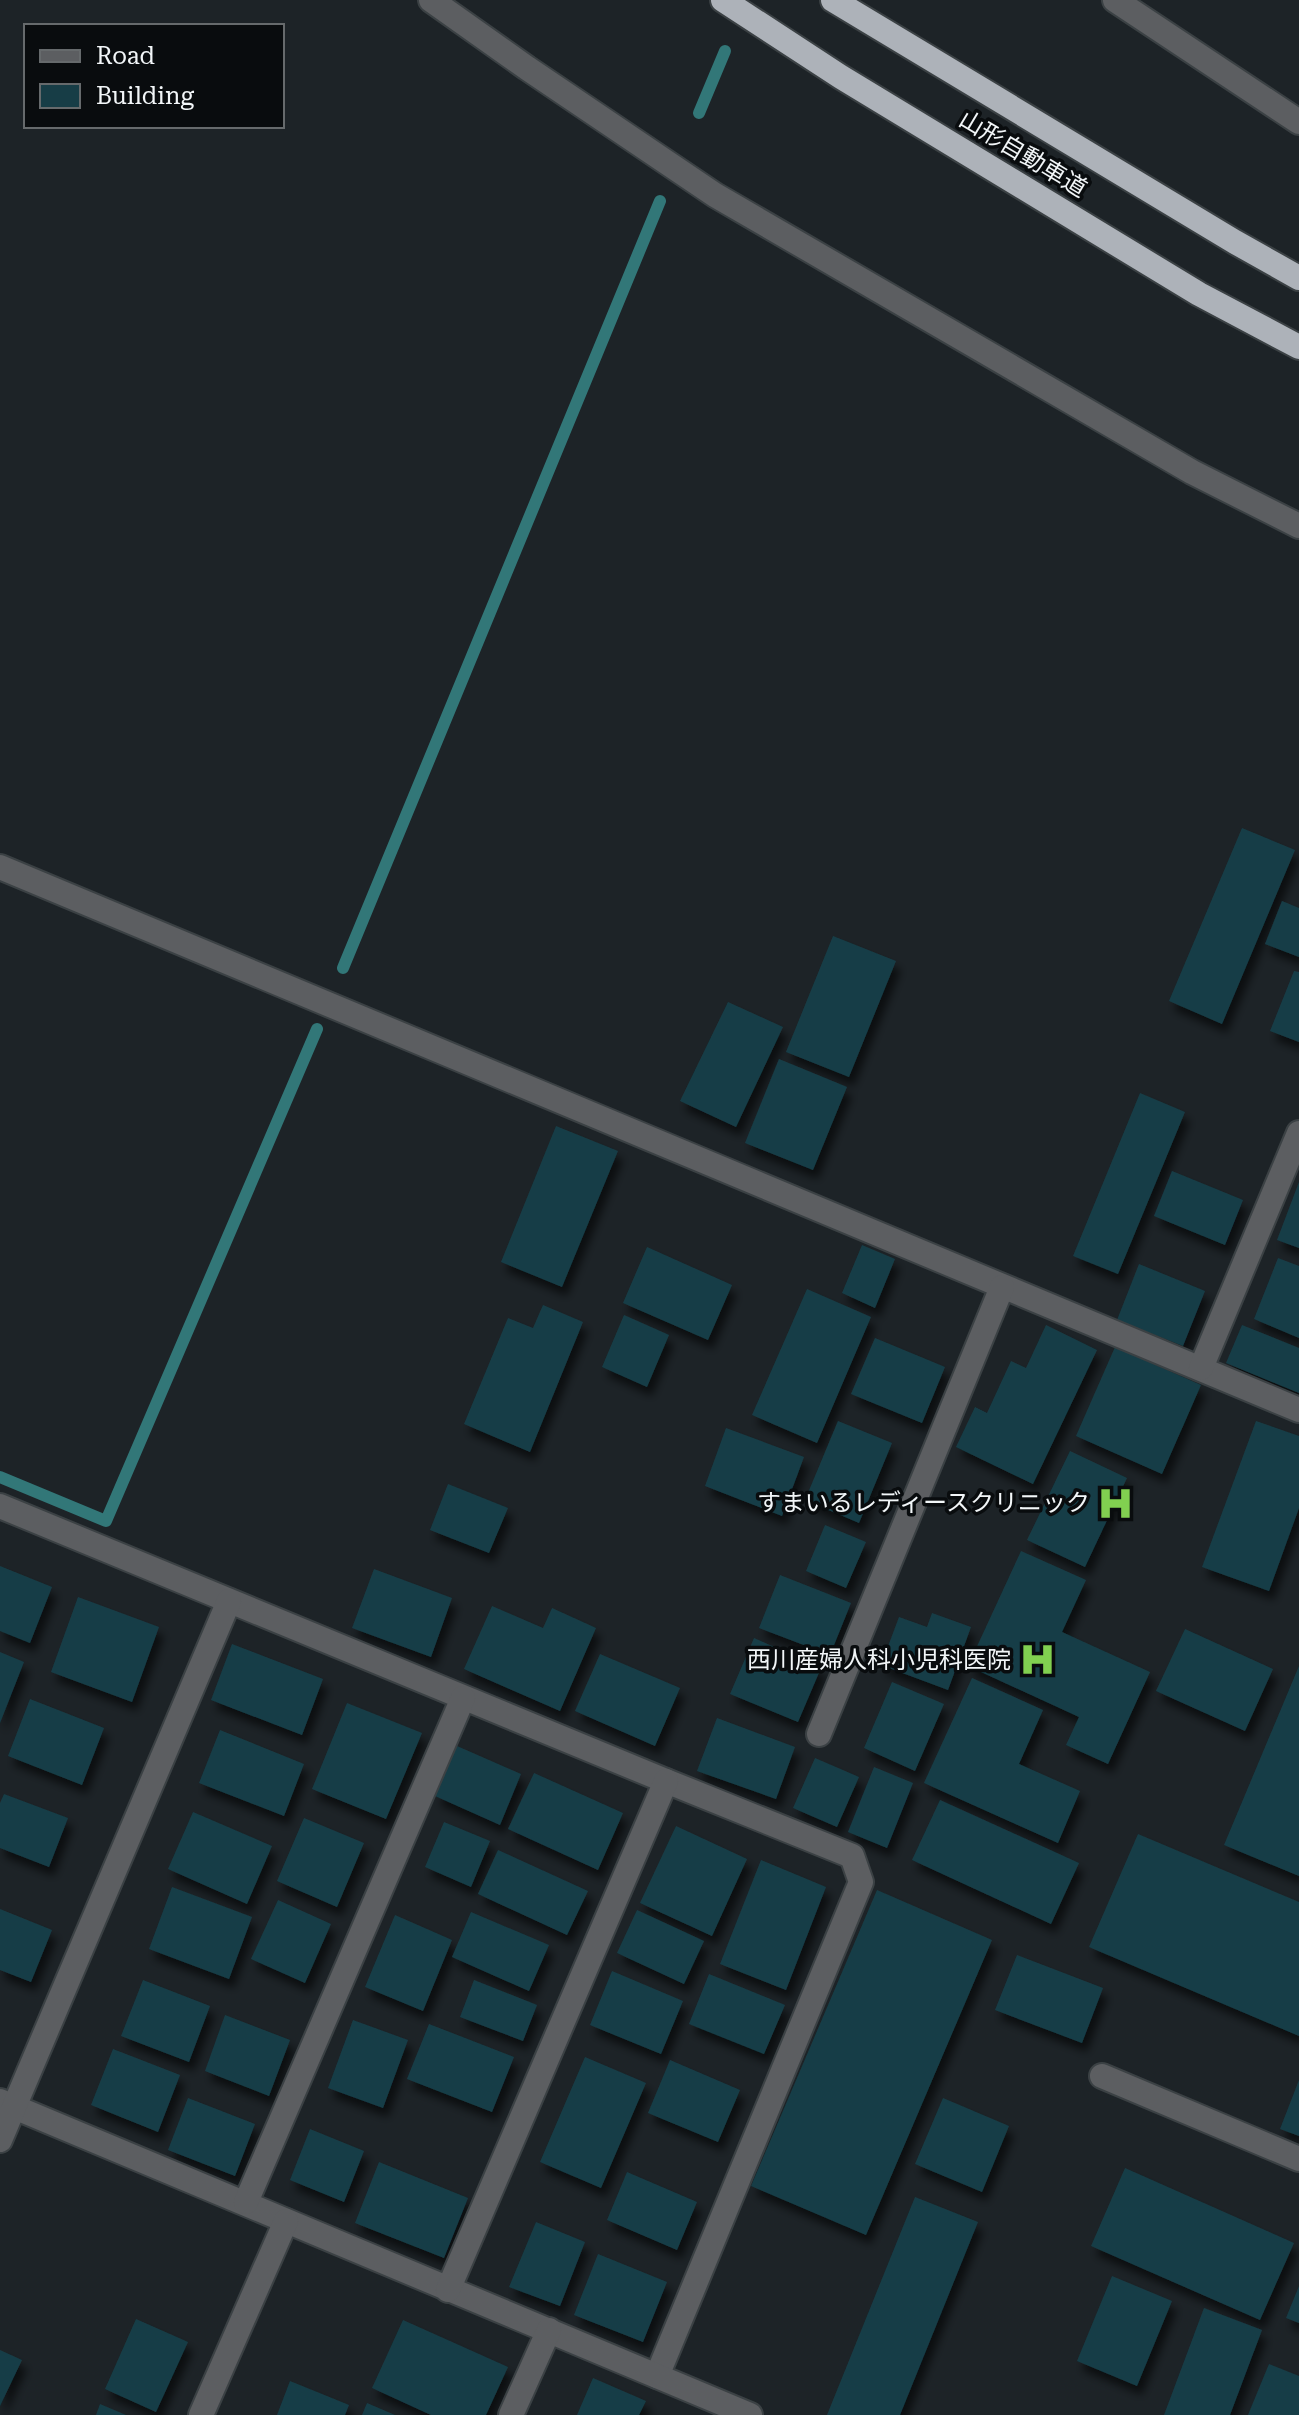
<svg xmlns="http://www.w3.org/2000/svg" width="1299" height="2415" font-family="'Roboto Serif','Noto Sans JP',serif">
  <defs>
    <filter id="shadow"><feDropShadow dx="5" dy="9" stdDeviation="4" flood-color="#0009"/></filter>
  </defs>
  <rect width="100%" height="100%" fill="#1d2327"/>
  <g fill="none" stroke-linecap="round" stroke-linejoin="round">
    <g stroke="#327778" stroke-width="12">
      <polyline points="699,113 725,51"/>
      <polyline points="343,968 660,201"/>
      <polyline points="0,1477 106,1521 317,1029"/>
    </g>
  </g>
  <g fill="#173d46" filter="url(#shadow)">
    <polygon points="1242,828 1295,850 1222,1024 1169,1001"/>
    <polygon points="1282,901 1299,908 1299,957 1265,944"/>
    <polygon points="833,936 896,961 849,1077 786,1052"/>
    <polygon points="1294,971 1299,972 1299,1042 1270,1031"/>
    <polygon points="728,1002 783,1027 736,1127 680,1101"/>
    <polygon points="779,1059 847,1087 813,1170 745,1143"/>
    <polygon points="1140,1093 1185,1112 1118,1274 1073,1256"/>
    <polygon points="556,1126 618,1151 562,1287 501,1262"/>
    <polygon points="1172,1171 1243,1200 1225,1245 1154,1216"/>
    <polygon points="1299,1182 1299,1248 1277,1240"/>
    <polygon points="862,1245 895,1259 875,1308 842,1293"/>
    <polygon points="647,1247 732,1285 708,1340 623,1303"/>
    <polygon points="1278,1258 1299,1266 1299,1338 1254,1319"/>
    <polygon points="1139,1264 1205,1291 1183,1346 1117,1320"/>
    <polygon points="807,1289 871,1317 817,1443 752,1415"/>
    <polygon points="543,1305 583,1322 530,1452 464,1424 508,1318 533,1328"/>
    <polygon points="624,1315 669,1335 647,1387 602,1367"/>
    <polygon points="1046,1325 1097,1350 1033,1484 956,1447 975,1407 987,1413 1011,1361 1026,1368"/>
    <polygon points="1242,1325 1299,1348 1299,1393 1226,1363"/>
    <polygon points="875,1338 945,1367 922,1423 851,1394"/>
    <polygon points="1115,1347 1201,1385 1162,1474 1076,1436"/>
    <polygon points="838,1421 892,1443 859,1523 805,1500"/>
    <polygon points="1256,1421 1299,1436 1299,1508 1269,1591 1202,1567"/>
    <polygon points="726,1428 804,1457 782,1516 705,1486"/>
    <polygon points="1070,1451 1127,1478 1085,1567 1027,1540"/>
    <polygon points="448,1484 508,1508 489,1553 430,1530"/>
    <polygon points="825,1525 866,1542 846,1588 806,1571"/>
    <polygon points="1021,1551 1086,1580 1062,1632 1150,1672 1108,1764 1066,1745 1079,1717 968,1666"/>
    <polygon points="0,1566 52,1587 30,1643 0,1631"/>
    <polygon points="374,1569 452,1598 431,1657 352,1628"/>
    <polygon points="780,1575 851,1603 830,1655 759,1628"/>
    <polygon points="78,1597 159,1627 132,1702 51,1672"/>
    <polygon points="492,1606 543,1628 552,1608 596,1628 560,1711 464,1669"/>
    <polygon points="932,1613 971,1627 948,1690 881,1665 899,1617 927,1627"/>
    <polygon points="1185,1629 1273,1669 1245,1731 1156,1691"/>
    <polygon points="754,1638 821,1668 798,1722 730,1694"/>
    <polygon points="232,1644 323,1679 302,1735 211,1700"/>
    <polygon points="0,1652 24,1662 0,1723"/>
    <polygon points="600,1654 680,1688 655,1746 575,1711"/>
    <polygon points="1299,1666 1299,1876 1224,1845"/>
    <polygon points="972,1678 1043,1710 1019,1764 1080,1791 1058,1843 924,1783"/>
    <polygon points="892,1682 944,1704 915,1771 864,1748"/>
    <polygon points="30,1699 104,1728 82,1785 8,1756"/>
    <polygon points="347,1703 422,1733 386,1819 312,1789"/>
    <polygon points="717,1718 795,1747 776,1799 697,1771"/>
    <polygon points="220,1730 304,1764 284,1816 199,1783"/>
    <polygon points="457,1746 521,1774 500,1825 435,1796"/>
    <polygon points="815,1758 859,1777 837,1827 793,1808"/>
    <polygon points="874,1767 913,1783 887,1848 848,1832"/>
    <polygon points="534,1773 623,1813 598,1870 508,1829"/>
    <polygon points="4,1794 68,1818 49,1867 0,1848 0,1803"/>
    <polygon points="940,1800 1079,1863 1051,1924 912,1860"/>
    <polygon points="193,1812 272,1846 247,1904 168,1869"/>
    <polygon points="304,1818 364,1843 337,1907 277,1881"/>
    <polygon points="444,1822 490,1841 471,1887 425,1867"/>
    <polygon points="676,1826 747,1859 712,1936 640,1903"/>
    <polygon points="1138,1834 1299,1902 1299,2036 1089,1947"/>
    <polygon points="498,1850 588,1891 567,1935 478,1894"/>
    <polygon points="761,1860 826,1887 786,1990 720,1964"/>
    <polygon points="172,1887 252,1917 229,1979 149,1949"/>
    <polygon points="877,1890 992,1940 866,2235 751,2186"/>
    <polygon points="278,1900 331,1924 305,1983 251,1959"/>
    <polygon points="0,1909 52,1930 31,1982 0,1970"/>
    <polygon points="637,1910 704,1941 684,1984 617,1953"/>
    <polygon points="471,1912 549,1945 529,1991 452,1957"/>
    <polygon points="395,1915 452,1940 423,2011 365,1987"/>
    <polygon points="1017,1955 1103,1988 1082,2043 995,2010"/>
    <polygon points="612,1971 683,2001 661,2054 590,2025"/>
    <polygon points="709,1974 785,2005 764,2054 689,2024"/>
    <polygon points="143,1980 210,2006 189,2062 121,2036"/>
    <polygon points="474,1980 537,2005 523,2041 460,2017"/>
    <polygon points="225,2015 290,2040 269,2096 205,2071"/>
    <polygon points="353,2020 408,2040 383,2108 328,2088"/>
    <polygon points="429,2024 514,2057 492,2112 407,2079"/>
    <polygon points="113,2049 180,2075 158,2132 91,2105"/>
    <polygon points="585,2057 646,2083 601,2188 540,2162"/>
    <polygon points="670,2060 740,2090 718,2142 648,2113"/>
    <polygon points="1299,2080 1299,2136 1280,2129"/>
    <polygon points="188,2098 255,2124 235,2176 168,2150"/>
    <polygon points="943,2098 1009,2126 982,2192 915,2164"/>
    <polygon points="310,2129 364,2151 344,2202 290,2180"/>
    <polygon points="379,2162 468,2198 444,2258 355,2223"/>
    <polygon points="1125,2168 1294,2243 1260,2320 1091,2246"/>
    <polygon points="627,2172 697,2202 677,2250 607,2220"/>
    <polygon points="915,2197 978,2222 900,2415 827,2415"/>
    <polygon points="536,2222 585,2242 560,2306 509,2287"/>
    <polygon points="598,2254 667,2282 643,2342 574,2315"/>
    <polygon points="1112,2276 1172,2301 1137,2386 1077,2361"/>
    <polygon points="1299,2286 1299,2323 1286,2318"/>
    <polygon points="1204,2308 1262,2330 1230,2415 1164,2415"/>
    <polygon points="136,2319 188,2342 156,2412 105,2389"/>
    <polygon points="403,2320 508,2367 486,2415 431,2415 372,2388"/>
    <polygon points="0,2350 22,2360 0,2406"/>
    <polygon points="1269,2364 1299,2376 1299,2415 1248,2415"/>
    <polygon points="593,2378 646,2401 639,2415 577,2415"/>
    <polygon points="290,2381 349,2405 345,2415 277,2415"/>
    <polygon points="367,2403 395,2415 362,2415"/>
    <polygon points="100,2404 126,2415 96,2415"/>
  </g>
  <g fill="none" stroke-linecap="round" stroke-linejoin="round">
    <defs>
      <g id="minor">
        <polyline points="431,0 527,68 715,195 1192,472 1299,526"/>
        <polyline points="1115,0 1299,122"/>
        <polyline points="0,867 1299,1410"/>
        <polyline points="1201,1368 1299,1133"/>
        <polyline points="0,1506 666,1781 852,1856 861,1882 657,2376"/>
        <polyline points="819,1734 1002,1287"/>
        <polyline points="1102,2076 1299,2159"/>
        <polyline points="0,2101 750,2415"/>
        <polyline points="0,2140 229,1601"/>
        <polyline points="246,2202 463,1698"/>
        <polyline points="448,2290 666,1781"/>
        <polyline points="201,2415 286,2221"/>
        <polyline points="511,2415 549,2330"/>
      </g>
      <g id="highway">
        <polyline points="723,0 841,77 1199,294 1299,347"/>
        <polyline points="833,0 1235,242 1299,278"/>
      </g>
    </defs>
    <use href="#minor" stroke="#3b4144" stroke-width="28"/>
    <use href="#highway" stroke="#3b4144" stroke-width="28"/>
    <use href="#minor" stroke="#5c5e61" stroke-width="24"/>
    <use href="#highway" stroke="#adb2b9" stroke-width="24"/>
  </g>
  <defs>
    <symbol id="hospital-bare" viewBox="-9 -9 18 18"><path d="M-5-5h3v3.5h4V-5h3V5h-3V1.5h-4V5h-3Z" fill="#81d050" stroke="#090c0e" stroke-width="2.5" paint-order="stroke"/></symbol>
  </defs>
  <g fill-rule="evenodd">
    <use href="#hospital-bare" x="1090" y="1478" width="51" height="51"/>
    <use href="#hospital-bare" x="1012" y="1634" width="51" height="51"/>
  </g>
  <g text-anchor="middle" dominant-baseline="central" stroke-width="7" stroke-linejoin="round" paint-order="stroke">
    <g font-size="24" fill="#f2f6f8" stroke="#090c0e">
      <text transform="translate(1023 154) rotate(31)">山形自動車道</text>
    </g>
    <g font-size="24" fill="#f2f6f8" stroke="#090c0e" text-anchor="end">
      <text x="1090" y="1503">すまいるレディースクリニック</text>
      <text x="1011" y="1660">西川産婦人科小児科医院</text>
    </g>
  </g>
  <rect x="24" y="24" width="260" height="104" fill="#090c0e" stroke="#666a6c" stroke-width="2"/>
  <rect x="40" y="50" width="40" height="12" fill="#5c5e61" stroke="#666a6c" stroke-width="2"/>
  <text x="96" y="64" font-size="24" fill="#f2f6f8">Road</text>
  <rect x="40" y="84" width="40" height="24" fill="#173d46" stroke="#666a6c" stroke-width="2"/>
  <text x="96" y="104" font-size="24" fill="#f2f6f8">Building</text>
</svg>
